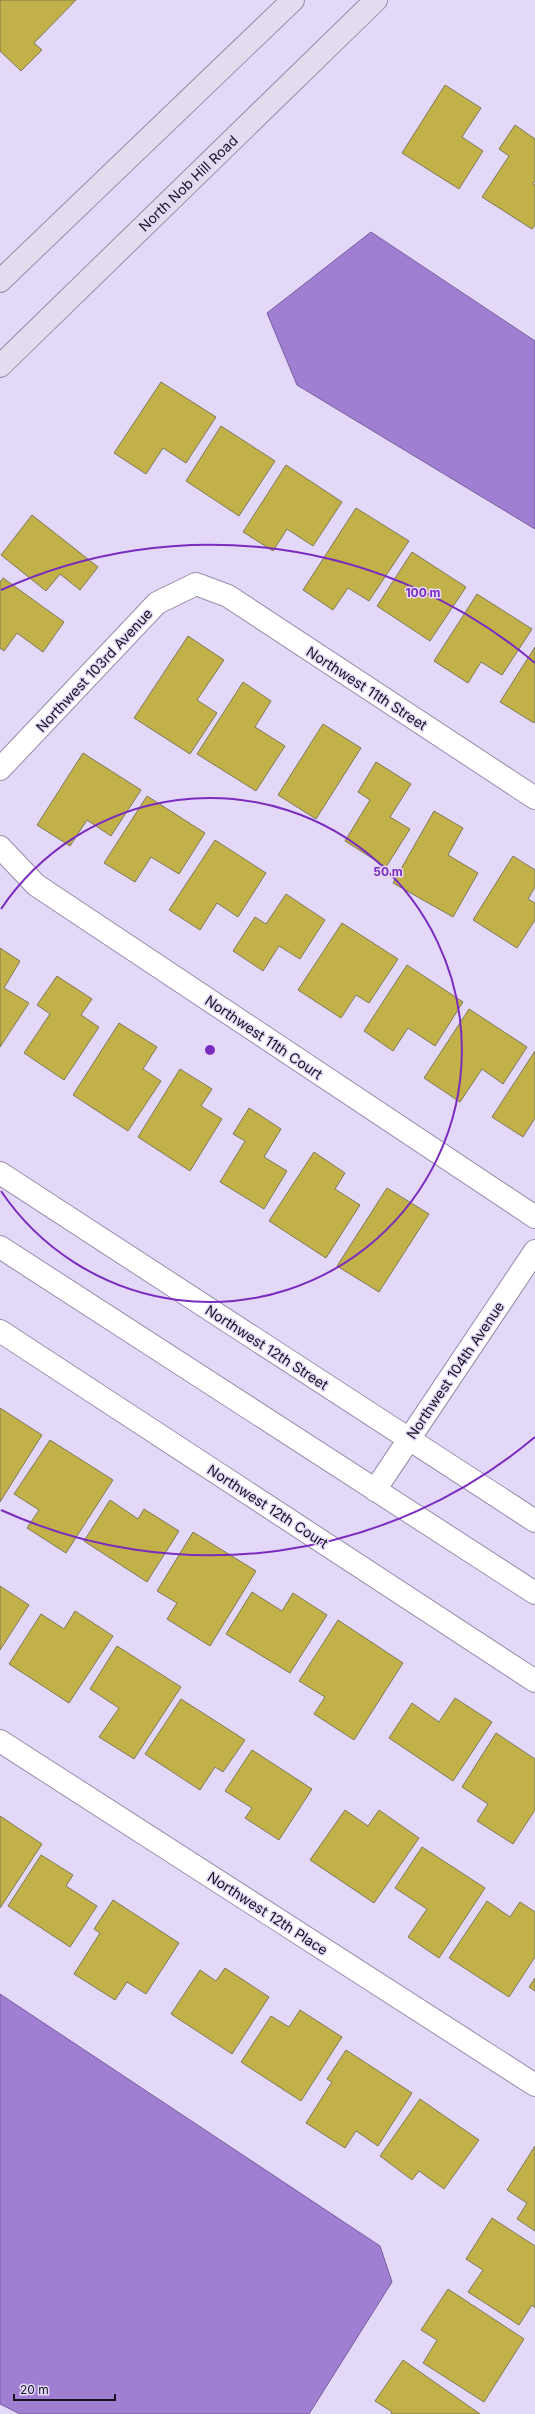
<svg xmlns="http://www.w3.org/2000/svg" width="535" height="2414" font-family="Inter,sans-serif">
  <rect width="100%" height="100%" fill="#e4d8f9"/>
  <g fill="#a07ed2" stroke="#775e9c">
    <polygon points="371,232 535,341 535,529 297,385 267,313"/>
    <polygon points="0,1994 380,2246 392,2282 309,2414 20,2414 0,2404"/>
  </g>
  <g fill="#c2b149" stroke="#7e795b">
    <polygon points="0,0 76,0 34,43 42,50 21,71 0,51"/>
    <polygon points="445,85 481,108 462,137 483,151 459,189 402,153"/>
    <polygon points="515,125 535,139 535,181 533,184 535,185 535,225 532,229 482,197 509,156 499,149"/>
    <polygon points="161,382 216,417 186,463 163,448 146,474 114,453"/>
    <polygon points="221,426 275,461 239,516 186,481"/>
    <polygon points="286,465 342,502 313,546 287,529 273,551 243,532"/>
    <polygon points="356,508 409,541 369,601 348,588 333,610 303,590"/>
    <polygon points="32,515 98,567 80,590 60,574 46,591 1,555"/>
    <polygon points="412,552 466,587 430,641 377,606"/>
    <polygon points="3,578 64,622 43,652 17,633 4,651 0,648 0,582"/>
    <polygon points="477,594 532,629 502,675 481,662 468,683 434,661"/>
    <polygon points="188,636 224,660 197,700 217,713 190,754 134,718"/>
    <polygon points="535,647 535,721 534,723 500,702"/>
    <polygon points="243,682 271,701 255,727 285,746 256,791 197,754"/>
    <polygon points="323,724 361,748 316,819 278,795"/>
    <polygon points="83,753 141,790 111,836 87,820 70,846 37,825"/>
    <polygon points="376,762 411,784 390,817 410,829 386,867 345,841 370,800 358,792"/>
    <polygon points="147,796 205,833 179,874 151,857 135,882 104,863"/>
    <polygon points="434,811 463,828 448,855 478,873 453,917 393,883"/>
    <polygon points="215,840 266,873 238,917 217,903 200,930 169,910"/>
    <polygon points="513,856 535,870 535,887 528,899 535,903 535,920 517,948 473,920"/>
    <polygon points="286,894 325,920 300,959 279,946 263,971 233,951 255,917 266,924"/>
    <polygon points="342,923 398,959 369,1003 356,995 341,1018 298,990"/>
    <polygon points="0,948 20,961 4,988 29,1003 0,1047"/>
    <polygon points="407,965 463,1002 435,1046 408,1028 393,1051 364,1031"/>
    <polygon points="57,976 92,999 81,1015 99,1027 64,1080 24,1053 50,1014 37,1005"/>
    <polygon points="469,1009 527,1047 503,1084 482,1069 460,1102 424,1078"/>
    <polygon points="119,1023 157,1047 143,1069 161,1081 128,1131 73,1095"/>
    <polygon points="535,1051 535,1118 523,1137 492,1117"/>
    <polygon points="180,1069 212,1089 201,1106 222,1119 190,1171 138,1137"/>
    <polygon points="249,1108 281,1129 264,1157 287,1171 264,1209 220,1182 245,1141 233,1134"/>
    <polygon points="314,1152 345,1173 335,1189 360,1205 326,1258 269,1221"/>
    <polygon points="387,1188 429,1214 379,1292 337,1266"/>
    <polygon points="0,1408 42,1435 0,1502"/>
    <polygon points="50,1440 113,1480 66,1553 27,1528 39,1510 14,1494"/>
    <polygon points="110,1500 138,1519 144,1509 179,1531 147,1582 84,1541"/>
    <polygon points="193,1532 256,1571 210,1646 167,1619 177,1603 157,1591"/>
    <polygon points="0,1586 29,1605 0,1650"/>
    <polygon points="252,1592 282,1611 293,1593 327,1615 290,1673 226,1634"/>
    <polygon points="75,1611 113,1636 69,1703 9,1664 41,1614 64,1629"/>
    <polygon points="338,1620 403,1663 354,1740 314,1714 325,1697 299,1681"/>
    <polygon points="117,1646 181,1687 134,1759 99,1737 119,1708 90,1689"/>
    <polygon points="455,1698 492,1722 453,1781 389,1738 412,1703 439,1722"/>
    <polygon points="181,1699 245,1740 223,1772 215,1767 200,1790 145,1754"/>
    <polygon points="496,1733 535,1759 535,1810 513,1844 477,1821 488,1804 462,1787"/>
    <polygon points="252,1750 312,1789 279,1840 245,1818 252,1808 225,1791"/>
    <polygon points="345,1810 368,1826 379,1810 419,1838 374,1903 310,1860"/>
    <polygon points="0,1816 42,1844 0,1908"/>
    <polygon points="422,1847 485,1888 439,1958 408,1937 427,1909 395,1888"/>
    <polygon points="41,1855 73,1875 66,1886 97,1906 70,1947 8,1906"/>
    <polygon points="113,1900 179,1943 146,1994 127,1982 115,2000 74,1974 100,1933 94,1929"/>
    <polygon points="487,1901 510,1917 520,1902 535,1912 535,1957 509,1997 449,1958"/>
    <polygon points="225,1968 269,1997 232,2054 171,2014 200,1970 216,1981"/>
    <polygon points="535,1978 535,1991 529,1987"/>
    <polygon points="300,2010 342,2037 301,2101 241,2062 271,2016 289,2027"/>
    <polygon points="346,2050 412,2093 378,2146 356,2131 345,2148 306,2123 332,2082 327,2079"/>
    <polygon points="420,2099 479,2140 444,2189 419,2171 412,2180 380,2156"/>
    <polygon points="535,2146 535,2231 517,2219 527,2203 507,2190"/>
    <polygon points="492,2218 535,2246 535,2308 532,2305 519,2325 468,2292 483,2270 466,2259"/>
    <polygon points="448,2289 524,2339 484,2402 423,2363 437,2340 421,2330"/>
    <polygon points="403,2360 480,2414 391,2414 392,2412 375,2401"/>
  </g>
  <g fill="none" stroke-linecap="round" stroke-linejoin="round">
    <defs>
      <g id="street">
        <polyline points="0,769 157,603 196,584 228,596 535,798"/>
        <polyline points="0,847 36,885 535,1217"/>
        <polyline points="0,1173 535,1521"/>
        <polyline points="0,1247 535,1593"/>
        <polyline points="0,1331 535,1681"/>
        <polyline points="375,1490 535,1251"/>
        <polyline points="0,1741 535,2085"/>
      </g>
      <g id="secondary">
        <polyline points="0,281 293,0"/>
        <polyline points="0,366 376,0"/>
      </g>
    </defs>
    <use href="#street" stroke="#978daa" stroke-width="24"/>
    <use href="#secondary" stroke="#978daa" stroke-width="24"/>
    <use href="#street" stroke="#fff" stroke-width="22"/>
    <use href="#secondary" stroke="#e3dbee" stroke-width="22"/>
  </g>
  <g fill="none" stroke="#7b2cbf" stroke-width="2">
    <path d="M1 909A252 252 0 1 1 1 1191"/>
    <path d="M535 1437A505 505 0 0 1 1 1510M1 590A505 505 0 0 1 535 663"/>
  </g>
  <g text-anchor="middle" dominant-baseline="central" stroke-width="3" stroke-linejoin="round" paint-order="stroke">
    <g font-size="14" fill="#17131e" stroke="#e4d8f9">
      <text transform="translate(188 183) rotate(-44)">North Nob Hill Road</text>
      <text transform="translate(94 670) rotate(-47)">Northwest 103rd Avenue</text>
      <text transform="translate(367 688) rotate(33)">Northwest 11th Street</text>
      <text transform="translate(264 1037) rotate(34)">Northwest 11th Court</text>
      <text transform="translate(267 1347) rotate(33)">Northwest 12th Street</text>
      <text transform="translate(455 1370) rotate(-56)">Northwest 104th Avenue</text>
      <text transform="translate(268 1506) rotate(33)">Northwest 12th Court</text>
      <text transform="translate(268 1913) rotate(33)">Northwest 12th Place</text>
    </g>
  </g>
  <circle cx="210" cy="1050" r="6" fill="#7b2cbf" stroke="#e4d8f9" stroke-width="2"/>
  <g font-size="12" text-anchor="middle" font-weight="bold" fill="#7b2cbf" stroke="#e4d8f9" stroke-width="3" stroke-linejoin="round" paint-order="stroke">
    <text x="423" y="597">100 m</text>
    <text x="388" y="876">50 m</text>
  </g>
  <path d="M14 2394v6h101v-6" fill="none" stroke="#17131e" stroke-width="2"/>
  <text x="20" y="2394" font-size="12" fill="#17131e" stroke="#e4d8f9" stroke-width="3" paint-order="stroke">20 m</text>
</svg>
